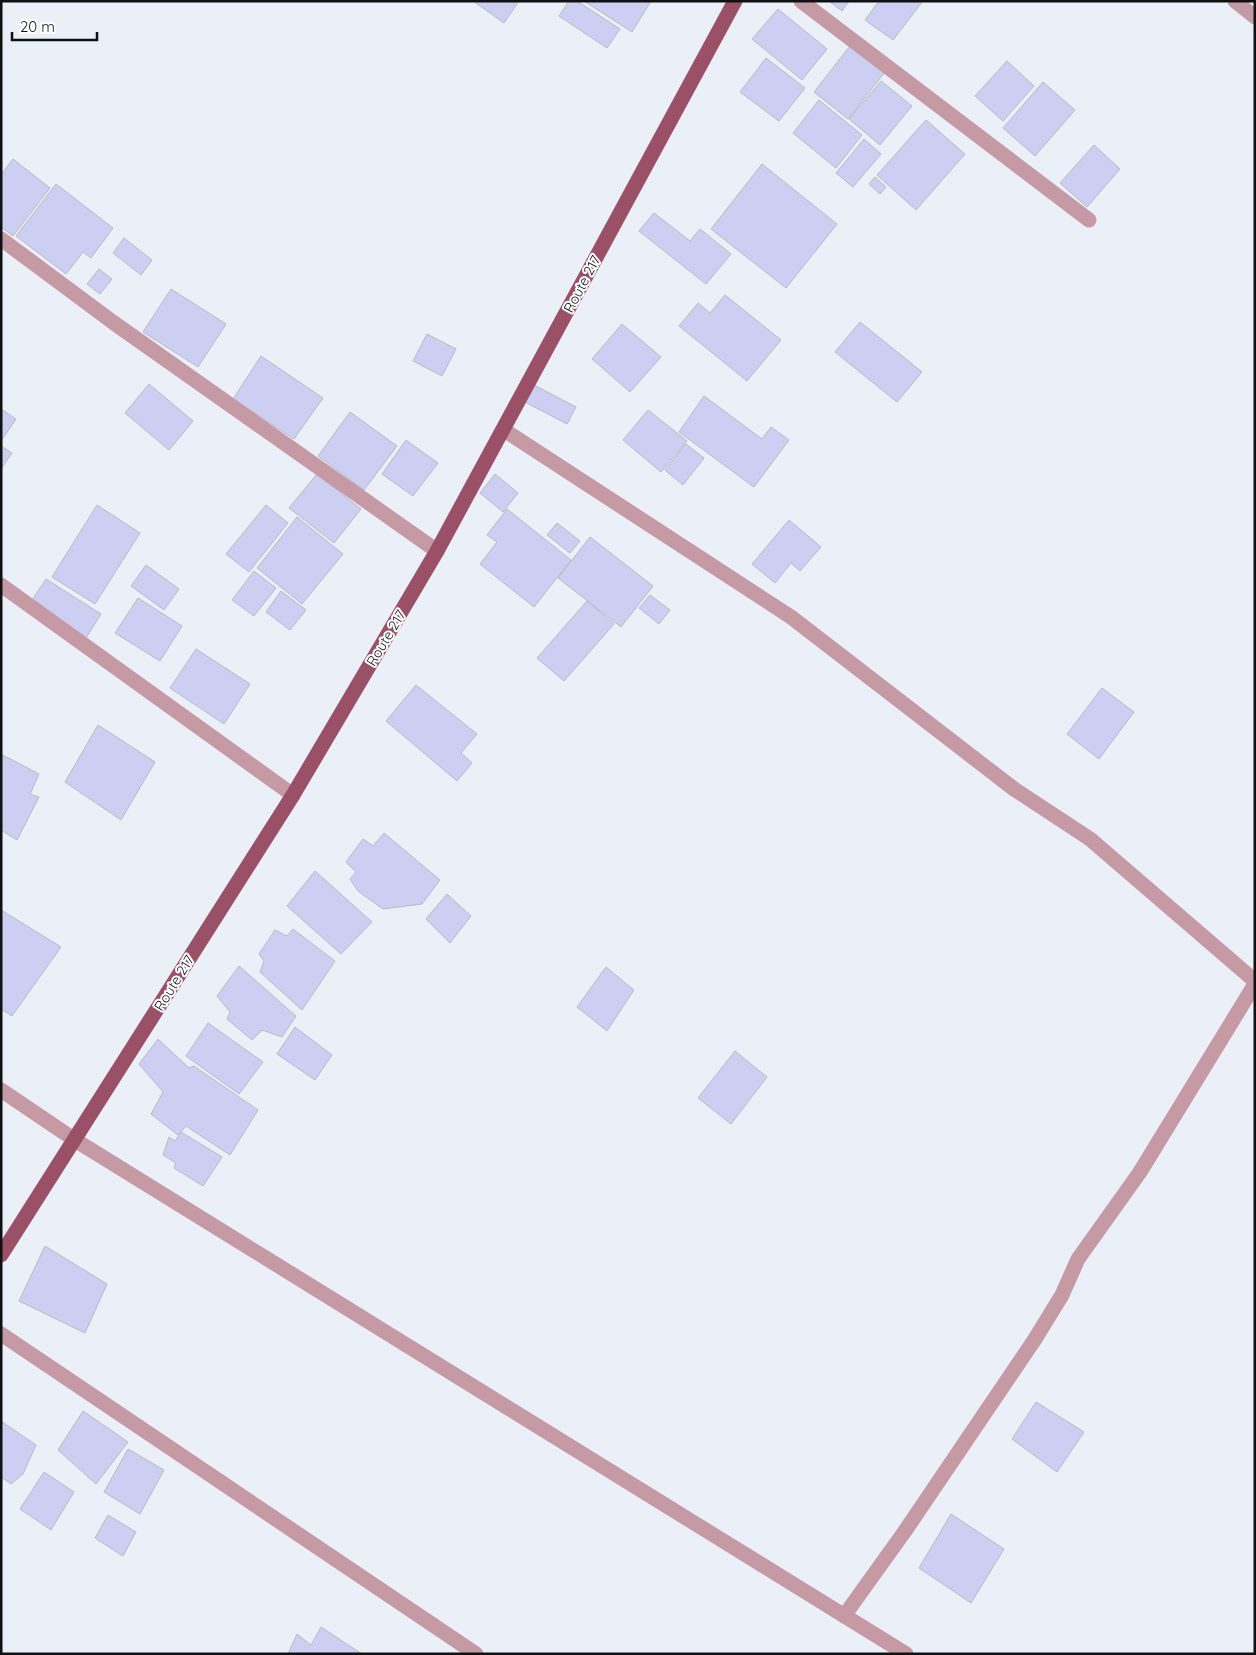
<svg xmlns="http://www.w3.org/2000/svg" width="1256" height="1655" font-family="Quicksand,sans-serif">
  <rect width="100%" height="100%" fill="#ebeff7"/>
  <g fill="#cccff1" stroke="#b9bac2">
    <polygon points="473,1 519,1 504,23"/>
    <polygon points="569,1 577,1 620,29 607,48 559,16"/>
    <polygon points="584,1 651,1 632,32"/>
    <polygon points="829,1 849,1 842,11"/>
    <polygon points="879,1 923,1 893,40 865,20"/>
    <polygon points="778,9 827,49 802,80 752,39"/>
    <polygon points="850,46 885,72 848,119 814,92"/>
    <polygon points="766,58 805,88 779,121 740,92"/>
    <polygon points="1007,61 1034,86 1003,121 975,96"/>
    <polygon points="881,81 912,106 880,145 849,119"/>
    <polygon points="1043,82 1075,110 1035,156 1003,128"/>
    <polygon points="819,100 862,135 836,168 793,133"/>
    <polygon points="926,120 965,154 916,210 877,175"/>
    <polygon points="864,139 881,154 853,187 836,173"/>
    <polygon points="1094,145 1120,169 1087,207 1060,183"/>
    <polygon points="13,159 50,188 13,236 1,227 1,175"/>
    <polygon points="762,164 837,224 786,288 711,229"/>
    <polygon points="875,177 886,187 880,194 869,184"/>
    <polygon points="56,184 113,228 91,258 83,252 66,274 16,236"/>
    <polygon points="654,213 690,241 700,229 731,254 706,284 639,231"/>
    <polygon points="124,238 152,260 141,275 113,253"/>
    <polygon points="99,269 112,279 100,294 87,284"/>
    <polygon points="171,289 226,324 198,367 143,332"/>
    <polygon points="725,295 781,340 747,381 679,326 698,303 710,313"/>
    <polygon points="860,322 922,372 897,402 835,352"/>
    <polygon points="622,324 661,357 630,392 592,359"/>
    <polygon points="427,334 456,349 442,376 413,361"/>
    <polygon points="261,356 323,398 294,439 233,399"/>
    <polygon points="149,384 193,421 169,450 125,413"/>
    <polygon points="534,385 576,407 567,424 525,402"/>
    <polygon points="704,396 762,439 771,427 789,440 754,487 679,432"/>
    <polygon points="1,409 16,419 1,441"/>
    <polygon points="648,410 687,441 661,472 623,440"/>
    <polygon points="350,412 397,446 364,490 318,456"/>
    <polygon points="406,440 438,463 413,496 382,474"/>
    <polygon points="686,444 704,458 683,485 665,470"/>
    <polygon points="1,446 12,453 1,469"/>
    <polygon points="317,474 361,509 334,543 289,508"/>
    <polygon points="495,474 518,493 503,512 480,493"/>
    <polygon points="97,505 140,533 95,604 52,577"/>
    <polygon points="266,505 288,523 249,572 226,554"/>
    <polygon points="507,509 571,560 534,607 480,564 497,542 487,535"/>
    <polygon points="297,517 343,554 302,604 257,568"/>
    <polygon points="789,520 821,547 800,571 791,563 775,583 752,564"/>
    <polygon points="557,523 580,541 570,553 547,535"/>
    <polygon points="590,537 653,586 621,627 558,578"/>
    <polygon points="146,565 179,589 164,610 131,586"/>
    <polygon points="254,571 276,588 254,616 232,600"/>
    <polygon points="46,579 101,614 86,638 30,603"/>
    <polygon points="281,591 306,610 290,630 266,612"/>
    <polygon points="650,595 670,610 659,624 639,608"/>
    <polygon points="138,598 182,626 160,661 115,633"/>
    <polygon points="587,601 614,624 564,681 537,658"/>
    <polygon points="196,649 250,684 224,724 170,688"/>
    <polygon points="416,685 477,734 461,753 472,763 457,781 386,721"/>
    <polygon points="1102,688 1134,712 1099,759 1067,734"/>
    <polygon points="98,725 155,762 121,820 65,782"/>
    <polygon points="1,754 39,774 30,794 39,797 17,840 1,830"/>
    <polygon points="384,833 440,880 422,904 383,909 358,891 350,879 356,872 346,862 363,839 373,846"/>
    <polygon points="315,871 372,922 341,954 287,906"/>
    <polygon points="447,894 471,916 450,943 426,919"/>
    <polygon points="1,910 61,947 12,1016 1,1009"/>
    <polygon points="293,929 335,961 302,1010 260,972 264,961 259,954 275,930 287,936"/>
    <polygon points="239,966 296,1016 282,1037 262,1030 252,1040 227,1019 230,1012 217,996"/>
    <polygon points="606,967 634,990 607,1031 577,1007"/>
    <polygon points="208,1023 263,1062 239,1094 186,1056"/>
    <polygon points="295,1027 332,1055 315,1080 277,1054"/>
    <polygon points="158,1039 189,1068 194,1066 258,1110 230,1155 186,1126 178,1135 151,1114 163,1092 139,1064"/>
    <polygon points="735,1051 767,1077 731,1124 698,1098"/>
    <polygon points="181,1132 222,1157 203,1186 174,1168 176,1163 163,1155 169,1137 175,1141"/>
    <polygon points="45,1246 107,1284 85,1333 19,1301"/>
    <polygon points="1036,1402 1084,1432 1057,1472 1012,1439"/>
    <polygon points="83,1411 128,1442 96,1484 58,1450"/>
    <polygon points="1,1421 36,1445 23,1474 11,1484 1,1477"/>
    <polygon points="128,1449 164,1470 140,1514 104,1492"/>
    <polygon points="44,1472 74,1492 51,1530 20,1509"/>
    <polygon points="951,1514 1004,1549 971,1603 919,1568"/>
    <polygon points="108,1515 136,1532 123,1556 95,1538"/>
    <polygon points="321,1627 362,1654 288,1654 297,1634 311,1645"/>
  </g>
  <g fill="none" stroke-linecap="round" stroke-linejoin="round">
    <polyline stroke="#c59aa5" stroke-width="15" points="844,1616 905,1531 1035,1339 1062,1295 1078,1259 1140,1172 1255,984"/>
    <g stroke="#c59aa5" stroke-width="15">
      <polyline points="801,1 1089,220"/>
      <polyline points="1235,1 1255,17"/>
      <polyline points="1,239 114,323 437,551"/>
      <polyline points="504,430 791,617 1014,789 1090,839 1255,981"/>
      <polyline points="1,585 293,795"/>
      <polyline points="1,1090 75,1140 906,1654"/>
      <polyline points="1,1334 476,1654"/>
    </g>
    <polyline stroke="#9a5168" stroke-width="15" points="1,1255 293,795 437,551 735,1"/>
  </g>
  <g text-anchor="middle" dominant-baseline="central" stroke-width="4" stroke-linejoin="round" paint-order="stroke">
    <g font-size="14" fill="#0f1113" stroke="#fff">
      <text transform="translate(582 284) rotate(-62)">Route 217</text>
      <text transform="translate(386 638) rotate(-59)">Route 217</text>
      <text transform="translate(174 983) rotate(-58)">Route 217</text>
    </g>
  </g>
  <rect width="1256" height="1655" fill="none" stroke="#0f1113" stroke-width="5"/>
  <path d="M12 32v8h85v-8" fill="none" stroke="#0f1113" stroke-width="2.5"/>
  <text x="20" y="32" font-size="15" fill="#0f1113" stroke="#ffffff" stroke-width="4" paint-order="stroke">20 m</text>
</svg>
